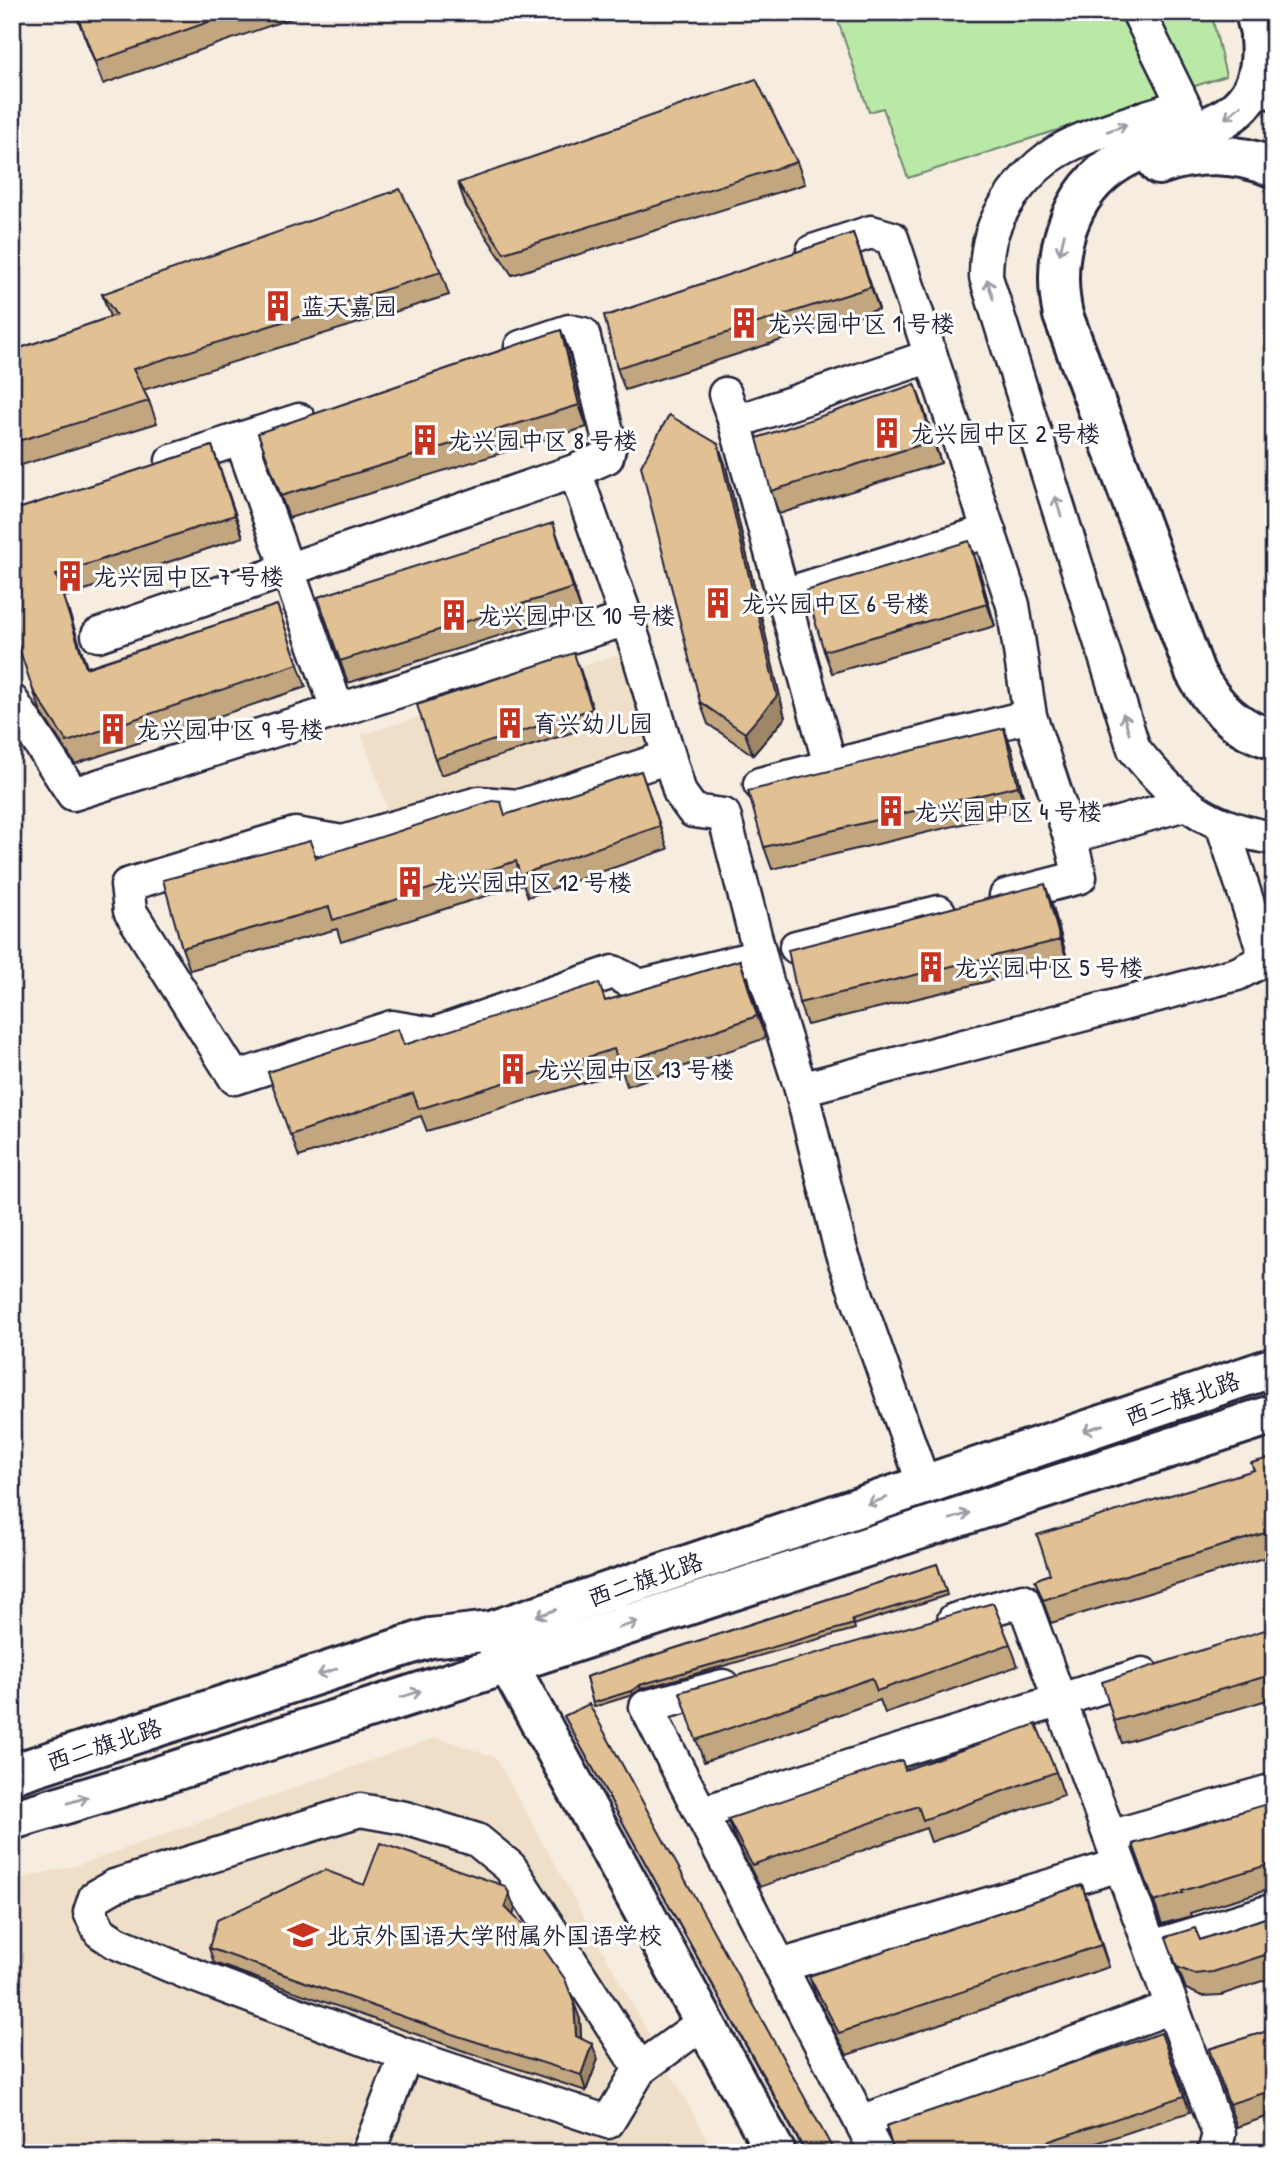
<svg xmlns="http://www.w3.org/2000/svg" width="1286" height="2165" font-family="'Patrick Hand','LXGW WenKai TC',sans-serif">
  <rect width="100%" height="100%" fill="#f6ecdf"/>
  <filter id="ink" filterUnits="userSpaceOnUse"><feTurbulence type="fractalNoise" baseFrequency=".0143" numOctaves="2"/><feDisplacementMap in="SourceGraphic" scale="14" xChannelSelector="R" yChannelSelector="G"/><feConvolveMatrix kernelMatrix="1 2 1 2 8 2 1 2 1" color-interpolation-filters="sRGB"/></filter>
  <g filter="url(#ink)">
    <g fill="#f0dfc8">
      <polygon points="624,653 651,744 585,771 538,783 484,791 389,814 362,735"/>
      <polygon points="437,1737 496,1758 715,2153 12,2153 12,1880 79,1865"/>
    </g>
    <polygon fill="#bae9a7" stroke="#6e8671" stroke-width="2" points="835,12 1211,12 1226,76 908,178 883,108 869,112"/>
    <g fill="none" stroke-linecap="round" stroke-linejoin="round">
      <defs>
        <g id="street">
          <polyline points="1138,12 1193,124"/>
          <path d="M1182 105C1144 119 1090 132 1057 152 1032 167 1006 198 995 225 988 241 986 259 986 277L1134 749C1175 800 1206 828 1274 838"/>
          <polyline points="813,251 871,232 892,238 1013,605 1030,716 1070,837 1185,804"/>
          <polyline points="521,347 569,331 583,334 610,444 607,457 575,471"/>
          <polyline points="725,394 735,422 830,765"/>
          <polyline points="735,422 931,356"/>
          <polyline points="241,439 338,711"/>
          <polyline points="172,461 299,420"/>
          <polyline points="783,595 989,531"/>
          <polyline points="98,635 575,471 637,649 680,793 693,811 724,815 767,982 801,1089 841,1251 924,1485"/>
          <polyline points="12,701 73,794 627,619"/>
          <polyline points="669,757 520,806 479,803 343,842 295,834 127,885 130,911 235,1078 392,1027 434,1034 613,972 640,986 760,956"/>
          <polyline points="760,784 1030,716"/>
          <polyline points="1222,824 1266,959"/>
          <polyline points="1006,896 1080,877 1070,837"/>
          <polyline points="796,947 939,912"/>
          <polyline points="801,1089 1237,974 1274,955"/>
          <polyline points="954,1620 1023,1600 1219,2134 1214,2153"/>
          <polyline points="723,1686 646,1707 877,2153"/>
          <polyline points="701,1813 1143,1674"/>
          <polyline points="1110,1837 1274,1790"/>
          <polyline points="1158,1945 1274,1910"/>
          <polyline points="780,1966 1120,1865"/>
          <polyline points="640,2069 510,1867 477,1840 405,1818 360,1810 114,1886 95,1897 90,1912 100,1932 115,1942 183,1971 406,2055 608,2122 640,2069 704,2022"/>
          <polyline points="861,2122 1172,2007"/>
          <polyline points="368,2153 406,2055"/>
        </g>
        <g id="secondary">
          <path d="M1260 38C1269 135 1180 126 1120 161 1066 193 1051 258 1063 315L1195 672C1212 704 1238 731 1274 739"/>
          <path d="M1159 165C1196 151 1238 152 1274 168"/>
          <polyline points="496,1642 776,2153"/>
          <polyline points="12,1774 430,1638 491,1631 1274,1367"/>
          <polyline points="12,1820 146,1780 508,1664 1274,1414"/>
        </g>
        <polyline id="primary" points="1255,12 1274,90"/>
      </defs>
      <use href="#street" stroke="#22223b" stroke-width="37"/>
      <use href="#secondary" stroke="#22223b" stroke-width="44"/>
      <use href="#primary" stroke="#22223b" stroke-width="44"/>
      <use href="#street" stroke="#fff" stroke-width="32"/>
      <use href="#secondary" stroke="#fff" stroke-width="38"/>
      <use href="#primary" stroke="#fff" stroke-width="38"/>
    </g>
    <g fill="#c2a67f" stroke="#22223b" stroke-width="2">
      <polygon points="75,12 309,12 103,84"/>
      <polygon points="797,162 805,184 512,275 466,206 458,183"/>
      <polygon points="853,233 879,309 625,390 617,368 612,314"/>
      <polygon points="441,272 449,295 143,390 149,401 157,423 12,468 12,351 110,317 102,294"/>
      <polygon points="561,330 569,352 587,427 289,518 258,433"/>
      <polygon points="915,384 941,463 779,514 771,491"/>
      <polygon points="718,444 726,467 785,718 753,755 708,724 700,702"/>
      <polygon points="212,446 243,537 64,597 87,667 277,605 306,687 75,764 41,712 33,690 12,511"/>
      <polygon points="561,546 581,610 348,683 340,661"/>
      <polygon points="977,563 995,626 832,673 824,651"/>
      <polygon points="580,669 598,724 441,775 435,759"/>
      <polygon points="1004,728 1012,750 1026,809 772,869 764,847"/>
      <polygon points="641,771 668,849 528,897 523,884 341,942 337,929 190,970 182,948 317,858 506,815"/>
      <polygon points="1053,907 1068,962 807,1025 799,1003"/>
      <polygon points="740,960 766,1038 627,1086 622,1071 427,1131 421,1116 299,1157 268,1072 404,1045 606,1001"/>
      <polygon points="1274,1457 1274,1552 1272,1552 1273,1555 1051,1623 1035,1580 1050,1574 1254,1470"/>
      <polygon points="937,1564 947,1595 854,1625 855,1629 641,1689 632,1695 594,1707 586,1677"/>
      <polygon points="1274,1627 1274,1698 1122,1743 1114,1721"/>
      <polygon points="1010,1644 1018,1666 885,1713 880,1700 704,1762 680,1692"/>
      <polygon points="564,1716 835,2153 805,2153"/>
      <polygon points="905,1770 1056,1772 1064,1795 931,1842 926,1828 760,1887 736,1841 728,1819"/>
      <polygon points="1274,1802 1274,1888 1190,1913 1191,1916 1162,1924 1133,1844"/>
      <polygon points="364,1885 515,1909 513,1915 580,2019 581,2038 598,2059 586,2091 464,2051 214,1963 209,1948"/>
      <polygon points="1082,1885 1109,1967 847,2055 817,1998 809,1976"/>
      <polygon points="1274,1915 1274,1977 1221,1995 1202,1996 1186,1989 1166,1937 1200,1940"/>
      <polygon points="1274,2029 1274,2114 1237,2127 1209,2049"/>
      <polygon points="1161,2033 1190,2112 1067,2153 894,2153"/>
    </g>
    <g fill="#9e8768" stroke="#22223b" stroke-width="2">
      <polygon points="853,233 861,255 879,309 871,287"/>
      <polygon points="561,330 569,352 587,427 579,405"/>
      <polygon points="915,384 923,406 941,463 933,441"/>
      <polygon points="718,444 726,467 785,718 753,755 745,733"/>
      <polygon points="212,446 220,468 243,537 235,515"/>
      <polygon points="553,523 561,546 581,610 573,588"/>
      <polygon points="969,541 977,563 995,626 987,604"/>
      <polygon points="56,575 64,597 94,690 86,668"/>
      <polygon points="1004,728 1012,750 1026,809 1018,786"/>
      <polygon points="1045,884 1053,907 1068,962 1060,940"/>
      <polygon points="740,960 748,982 766,1038 757,1016"/>
      <polygon points="640,1685 641,1689 632,1695 631,1691"/>
      <polygon points="1082,1885 1090,1907 1109,1967 1101,1945"/>
      <polygon points="509,1893 515,1909 510,1923 505,1907"/>
      <polygon points="574,2003 580,2019 582,2051 576,2036"/>
      <polygon points="592,2044 598,2059 586,2091 581,2075"/>
    </g>
    <g fill="#e1c194" stroke="#22223b" stroke-width="2">
      <polygon points="76,12 237,12 95,62"/>
      <polygon points="756,79 797,162 504,253 458,183"/>
      <polygon points="400,189 441,272 133,369 149,401 12,443 12,351 116,315 102,294"/>
      <polygon points="853,233 871,287 617,368 604,315 612,314"/>
      <polygon points="561,330 579,405 281,496 258,433"/>
      <polygon points="915,384 933,441 771,491 757,438"/>
      <polygon points="669,415 718,444 777,696 745,733 700,702 641,466"/>
      <polygon points="212,446 235,515 56,575 86,668 277,605 298,664 67,742 33,690 12,627 12,511"/>
      <polygon points="553,523 573,588 340,661 318,597"/>
      <polygon points="969,541 987,604 824,651 806,591"/>
      <polygon points="574,653 592,709 435,759 417,705"/>
      <polygon points="1004,728 1018,786 764,847 748,791"/>
      <polygon points="641,771 660,826 520,875 516,861 333,920 329,907 182,948 163,880 310,841 316,858 492,801 501,802 505,815"/>
      <polygon points="1045,884 1060,940 799,1003 788,950"/>
      <polygon points="740,960 757,1016 619,1064 614,1049 419,1109 413,1093 290,1135 268,1072 398,1029 404,1045 599,983 605,1001"/>
      <polygon points="1274,1457 1274,1527 1264,1530 1265,1533 1043,1600 1035,1580 1050,1574 1037,1535 1254,1470 1251,1463"/>
      <polygon points="937,1564 946,1591 852,1620 854,1624 640,1685 631,1691 593,1703 586,1677"/>
      <polygon points="993,1603 1010,1644 877,1691 872,1678 696,1740 680,1692"/>
      <polygon points="1274,1627 1274,1674 1114,1721 1102,1682"/>
      <polygon points="589,1704 835,2153 806,2153 564,1716"/>
      <polygon points="1036,1724 1056,1772 923,1820 918,1806 752,1865 728,1819 902,1760 905,1770"/>
      <polygon points="1274,1802 1274,1863 1182,1891 1183,1893 1154,1902 1133,1844"/>
      <polygon points="380,1843 505,1886 509,1893 505,1907 537,1939 565,1979 574,2003 576,2036 592,2044 581,2075 458,2036 209,1948 217,1920 325,1870 364,1885"/>
      <polygon points="1082,1885 1101,1945 839,2033 809,1976"/>
      <polygon points="1274,1915 1274,1952 1213,1972 1194,1974 1177,1967 1166,1937 1195,1928 1200,1940"/>
      <polygon points="1274,2029 1274,2090 1229,2104 1209,2049"/>
      <polygon points="1161,2033 1184,2096 1014,2153 894,2153 886,2126"/>
    </g>
    <defs><path id="oneway-shaft" d="M-6 0H5M1.5-3L5.5 0L1.5 3" fill="none" stroke-width="1.6" stroke-linecap="round" stroke-linejoin="round" transform="scale(1.75)"/></defs>
    <g stroke="#9c9ca7">
      <use href="#oneway-shaft" transform="translate(1233 112) rotate(140)"/>
      <use href="#oneway-shaft" transform="translate(1117 128) rotate(-19)"/>
      <use href="#oneway-shaft" transform="translate(1062 244) rotate(103)"/>
      <use href="#oneway-shaft" transform="translate(990 289) rotate(-107)"/>
      <use href="#oneway-shaft" transform="translate(1058 506) rotate(-107)"/>
      <use href="#oneway-shaft" transform="translate(1126 723) rotate(-107)"/>
      <use href="#oneway-shaft" transform="translate(1093 1428) rotate(161)"/>
      <use href="#oneway-shaft" transform="translate(877 1501) rotate(161)"/>
      <use href="#oneway-shaft" transform="translate(960 1516) rotate(-18)"/>
      <use href="#oneway-shaft" transform="translate(546 1613) rotate(161)"/>
      <use href="#oneway-shaft" transform="translate(628 1625) rotate(-18)"/>
      <use href="#oneway-shaft" transform="translate(327 1672) rotate(162)"/>
      <use href="#oneway-shaft" transform="translate(411 1694) rotate(-18)"/>
      <use href="#oneway-shaft" transform="translate(78 1800) rotate(-17)"/>
    </g>
  </g>
  <defs>
    <symbol id="building-bare" viewBox="-9 -9 18 18"><path d="M-4-6H4V6H1V3H-1V6H-4ZM-2.5-4.3h1.7v1.8h-1.7ZM.8-4.3h1.7v1.8H.8ZM-2.5-1h1.7V.8h-1.7ZM.8-1h1.7V.8H.8Z" fill="#c8321e" stroke="#fff" stroke-width="2.5" paint-order="stroke"/></symbol>
    <symbol id="school-bare" viewBox="-9 -9 18 18"><path d="M0-5L7-2L0 1L-7-2ZM-4 1L0 2.5L4 1V4Q0 6-4 4Z" fill="#c8321e" stroke="#fff" stroke-width="2.5" paint-order="stroke"/></symbol>
  </defs>
  <g fill-rule="evenodd">
    <use href="#building-bare" x="256" y="284" width="44" height="44"/>
    <use href="#building-bare" x="722" y="301" width="44" height="44"/>
    <use href="#building-bare" x="865" y="411" width="44" height="44"/>
    <use href="#building-bare" x="403" y="418" width="44" height="44"/>
    <use href="#building-bare" x="48" y="554" width="44" height="44"/>
    <use href="#building-bare" x="696" y="581" width="44" height="44"/>
    <use href="#building-bare" x="432" y="593" width="44" height="44"/>
    <use href="#building-bare" x="488" y="701" width="44" height="44"/>
    <use href="#building-bare" x="91" y="707" width="44" height="44"/>
    <use href="#building-bare" x="869" y="789" width="44" height="44"/>
    <use href="#building-bare" x="388" y="860" width="44" height="44"/>
    <use href="#building-bare" x="909" y="945" width="44" height="44"/>
    <use href="#building-bare" x="491" y="1047" width="44" height="44"/>
    <use href="#school-bare" x="281" y="1913" width="44" height="44"/>
  </g>
  <g text-anchor="middle" dominant-baseline="central" stroke-width="6" stroke-linejoin="round" paint-order="stroke">
    <g font-size="24" fill="#22223b" stroke="#fff" text-anchor="start">
      <text x="301" y="306">蓝天嘉园</text>
      <text x="767" y="323">龙兴园中区 1 号楼</text>
      <text x="910" y="433">龙兴园中区 2 号楼</text>
      <text x="448" y="440">龙兴园中区 8 号楼</text>
      <text x="93" y="576">龙兴园中区 7 号楼</text>
      <text x="741" y="603">龙兴园中区 6 号楼</text>
      <text x="477" y="615">龙兴园中区 10 号楼</text>
      <text x="533" y="723">育兴幼儿园</text>
      <text x="136" y="729">龙兴园中区 9 号楼</text>
      <text x="914" y="811">龙兴园中区 4 号楼</text>
      <text x="433" y="882">龙兴园中区 12 号楼</text>
      <text x="954" y="967">龙兴园中区 5 号楼</text>
      <text x="536" y="1069">龙兴园中区 13 号楼</text>
      <text x="326" y="1935">北京外国语大学附属外国语学校</text>
    </g>
    <g font-size="24" fill="#22223b" stroke="#fff">
      <text transform="translate(1182 1398) rotate(-19)">西二旗北路</text>
      <text transform="translate(645 1579) rotate(-19)">西二旗北路</text>
      <text transform="translate(104 1744) rotate(-18)">西二旗北路</text>
    </g>
  </g>
  <rect width="1286" height="2165" fill="none" stroke="#fff" stroke-width="42"/>
  <rect x="21" y="21" width="1244" height="2123" fill="none" stroke="#22223b" stroke-width="2.5" filter="url(#ink)"/>
</svg>
